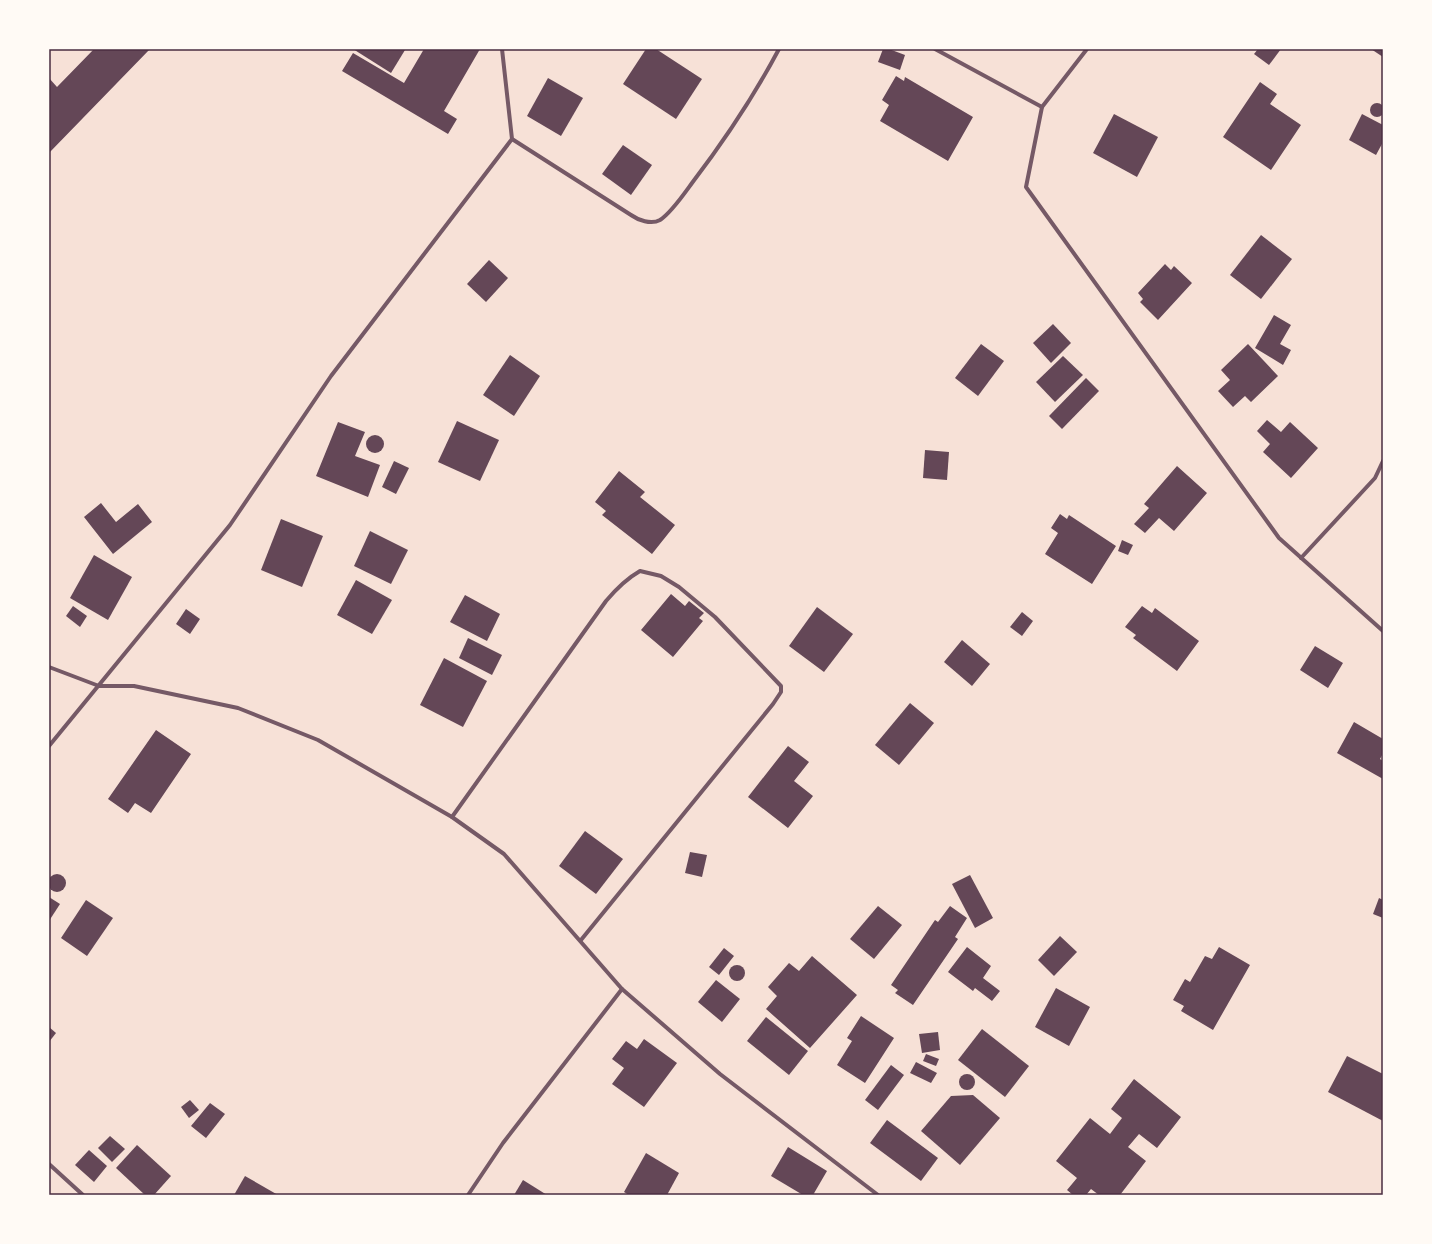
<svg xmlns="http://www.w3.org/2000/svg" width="1432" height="1244" font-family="Montserrat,sans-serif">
  <rect width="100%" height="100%" fill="#f7e1d7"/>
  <g fill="#644757">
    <polygon points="94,49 150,49 49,153 49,78 57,87"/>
    <polygon points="353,49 403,49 405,50 391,73"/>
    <polygon points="424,49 480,49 444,111 457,119 448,134 342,71 353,53 404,83"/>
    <polygon points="646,49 656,49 702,79 676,119 623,84"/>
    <polygon points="883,49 889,49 905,55 900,70 878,62"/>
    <polygon points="1258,49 1281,49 1269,65 1254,54"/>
    <polygon points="1371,49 1383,49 1383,57"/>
    <polygon points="896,76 904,81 905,77 973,117 948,161 880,121 889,105 882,100"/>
    <polygon points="548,78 583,98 561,136 527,116"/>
    <polygon points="1260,82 1277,94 1270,104 1301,125 1271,170 1223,137"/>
    <circle cx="1377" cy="110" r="7"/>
    <polygon points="1114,114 1158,137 1137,177 1093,153"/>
    <polygon points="1362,114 1383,125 1383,142 1376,155 1349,140"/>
    <polygon points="623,145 652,165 631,195 602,174"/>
    <polygon points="1261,235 1292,259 1261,299 1230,275"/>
    <polygon points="489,260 508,278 486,302 467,284"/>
    <polygon points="1165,264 1171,270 1174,266 1192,283 1158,320 1140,302 1143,299 1138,293"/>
    <polygon points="1274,315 1291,325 1280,344 1291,350 1283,365 1255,348"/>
    <polygon points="1053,324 1071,343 1051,363 1033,343"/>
    <polygon points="981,344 1004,361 978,396 955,378"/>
    <polygon points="1248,344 1278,376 1251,402 1245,396 1233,407 1218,391 1230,380 1221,370"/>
    <polygon points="510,355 540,376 514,416 483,395"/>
    <polygon points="1063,356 1083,375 1055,402 1036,382"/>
    <polygon points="1086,378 1099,391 1062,429 1049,416"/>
    <polygon points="1267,420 1281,432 1290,422 1318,448 1291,478 1263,452 1270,444 1257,431"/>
    <polygon points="457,421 499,440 480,481 438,462"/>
    <polygon points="338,422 365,432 355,456 380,465 368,497 316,476"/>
    <circle cx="375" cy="444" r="9"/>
    <polygon points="925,450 949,452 947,480 923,478"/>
    <polygon points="394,461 409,468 396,494 382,487"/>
    <polygon points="1177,466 1207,493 1174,531 1159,518 1145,533 1134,524 1149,508 1144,504"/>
    <polygon points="619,471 645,492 640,497 675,525 652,554 602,515 606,511 595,502"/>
    <polygon points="101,503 116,522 138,504 152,522 113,554 84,517"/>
    <polygon points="1060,514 1067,519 1069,515 1116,546 1092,584 1045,554 1058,533 1051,528"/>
    <polygon points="281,519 323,536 302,587 261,570"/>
    <polygon points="370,531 408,550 391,584 354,566"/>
    <polygon points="1122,540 1133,545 1128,555 1118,551"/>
    <polygon points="94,555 132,577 108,620 70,598"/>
    <polygon points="356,580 392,600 372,634 337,615"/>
    <polygon points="671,594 685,606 689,601 704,613 699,618 703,621 673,657 641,630"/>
    <polygon points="465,595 500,614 487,641 450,622"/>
    <polygon points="73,606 87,616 80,627 66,616"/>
    <polygon points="1142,606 1152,613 1155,608 1199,641 1177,671 1133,638 1136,635 1125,627"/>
    <polygon points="817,607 853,634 824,672 789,646"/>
    <polygon points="186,609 200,619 190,634 176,624"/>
    <polygon points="1022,612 1033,621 1022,636 1010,627"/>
    <polygon points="468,638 502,655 492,675 459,658"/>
    <polygon points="962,640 990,664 972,686 944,662"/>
    <polygon points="1315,646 1343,663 1328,688 1300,670"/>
    <polygon points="444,658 487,681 463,727 420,705"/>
    <polygon points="910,703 934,723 899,765 875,745"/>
    <polygon points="1354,722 1383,739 1383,753 1380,759 1383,761 1383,779 1337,753"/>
    <polygon points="156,730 191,754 151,813 135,803 128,813 108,799"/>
    <polygon points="788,746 809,762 794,781 813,796 788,828 748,797"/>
    <polygon points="585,831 623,859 596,894 559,866"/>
    <polygon points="690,852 707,855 702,877 685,873"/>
    <circle cx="57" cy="883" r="9"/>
    <polygon points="970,875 993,918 975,928 952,884"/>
    <polygon points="49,897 60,904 49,921"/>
    <polygon points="1379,898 1383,900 1383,918 1373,914"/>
    <polygon points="86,900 113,918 87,956 61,938"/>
    <polygon points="878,906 902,925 874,959 850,939"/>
    <polygon points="950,906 967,918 955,937 958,939 913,1005 895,993 898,990 891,985 935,920 938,922"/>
    <polygon points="1060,936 1077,952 1054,976 1038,960"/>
    <polygon points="967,947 991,966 983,978 1000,991 992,1001 975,988 973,991 948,972"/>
    <polygon points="1219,947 1250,965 1213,1030 1181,1011 1184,1006 1173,1000 1185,979 1190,982 1205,956 1212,959"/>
    <polygon points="724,948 734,956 719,975 709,967"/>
    <polygon points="812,956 857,995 810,1048 766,1009 777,996 768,987 789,963 799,971"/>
    <circle cx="737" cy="973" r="8"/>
    <polygon points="716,980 740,999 722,1022 698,1002"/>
    <polygon points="1056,988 1090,1007 1069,1046 1035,1027"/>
    <polygon points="861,1016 894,1038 865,1083 837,1065 852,1041 847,1038"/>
    <polygon points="766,1017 808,1051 789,1075 747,1041"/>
    <polygon points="49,1027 56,1033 49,1042"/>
    <polygon points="982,1029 1029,1066 1005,1097 958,1060"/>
    <polygon points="938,1032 940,1050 922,1053 919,1034"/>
    <polygon points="644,1039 677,1063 644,1107 612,1084 624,1068 612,1059 626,1041 637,1049"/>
    <polygon points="926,1054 939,1059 936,1066 923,1061"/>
    <polygon points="1347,1056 1383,1074 1383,1121 1328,1092"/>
    <polygon points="916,1062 937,1073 931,1083 910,1073"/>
    <polygon points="891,1065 904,1075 878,1110 865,1100"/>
    <circle cx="967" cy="1082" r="8"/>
    <polygon points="1134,1079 1181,1117 1157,1148 1139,1134 1128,1147 1146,1161 1120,1195 1099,1195 1091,1189 1086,1195 1073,1195 1067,1190 1077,1178 1056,1161 1090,1118 1110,1134 1122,1118 1111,1109"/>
    <polygon points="973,1095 1000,1118 960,1165 921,1131 951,1096"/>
    <polygon points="190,1100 199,1110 189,1118 181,1107"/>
    <polygon points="210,1103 225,1114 206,1138 191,1126"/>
    <polygon points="887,1120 938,1158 921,1181 870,1143"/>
    <polygon points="110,1136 125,1149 112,1162 98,1148"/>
    <polygon points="137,1145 171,1176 154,1195 145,1195 116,1168"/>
    <polygon points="788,1147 827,1171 813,1195 803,1195 771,1176"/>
    <polygon points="89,1150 107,1166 94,1182 75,1165"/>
    <polygon points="646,1153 679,1173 667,1195 629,1195 624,1192"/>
    <polygon points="245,1176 278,1195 234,1195"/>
    <polygon points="523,1180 547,1195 514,1195"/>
  </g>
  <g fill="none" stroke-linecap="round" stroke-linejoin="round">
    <g stroke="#755966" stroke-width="4">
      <path d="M502 49 512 139 631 215C638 220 651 225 660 220 671 213 684 194 692 183 724 141 754 96 779 49"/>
      <polyline points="935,49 1042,107"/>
      <polyline points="1087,49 1042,107 1026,187 1279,538 1383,631"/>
      <polyline points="1301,558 1375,478 1383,461"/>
      <polyline points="49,667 99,686 134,686 238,708 318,740 452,817 504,854 622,989 720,1074 878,1195"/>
      <polyline points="49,746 230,525 331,376 512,139"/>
      <path d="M452 817 606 601C617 588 626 579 640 571L661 576 679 587 715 617 781 686V692L773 704 581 940"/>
      <polyline points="49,1164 83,1195"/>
      <polyline points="468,1195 503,1143 622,989"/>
    </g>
  </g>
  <rect width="1432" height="1244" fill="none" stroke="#fffaf5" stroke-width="100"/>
  <rect x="50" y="50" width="1332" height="1144" fill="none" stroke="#4a2c40" stroke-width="1.5"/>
</svg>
